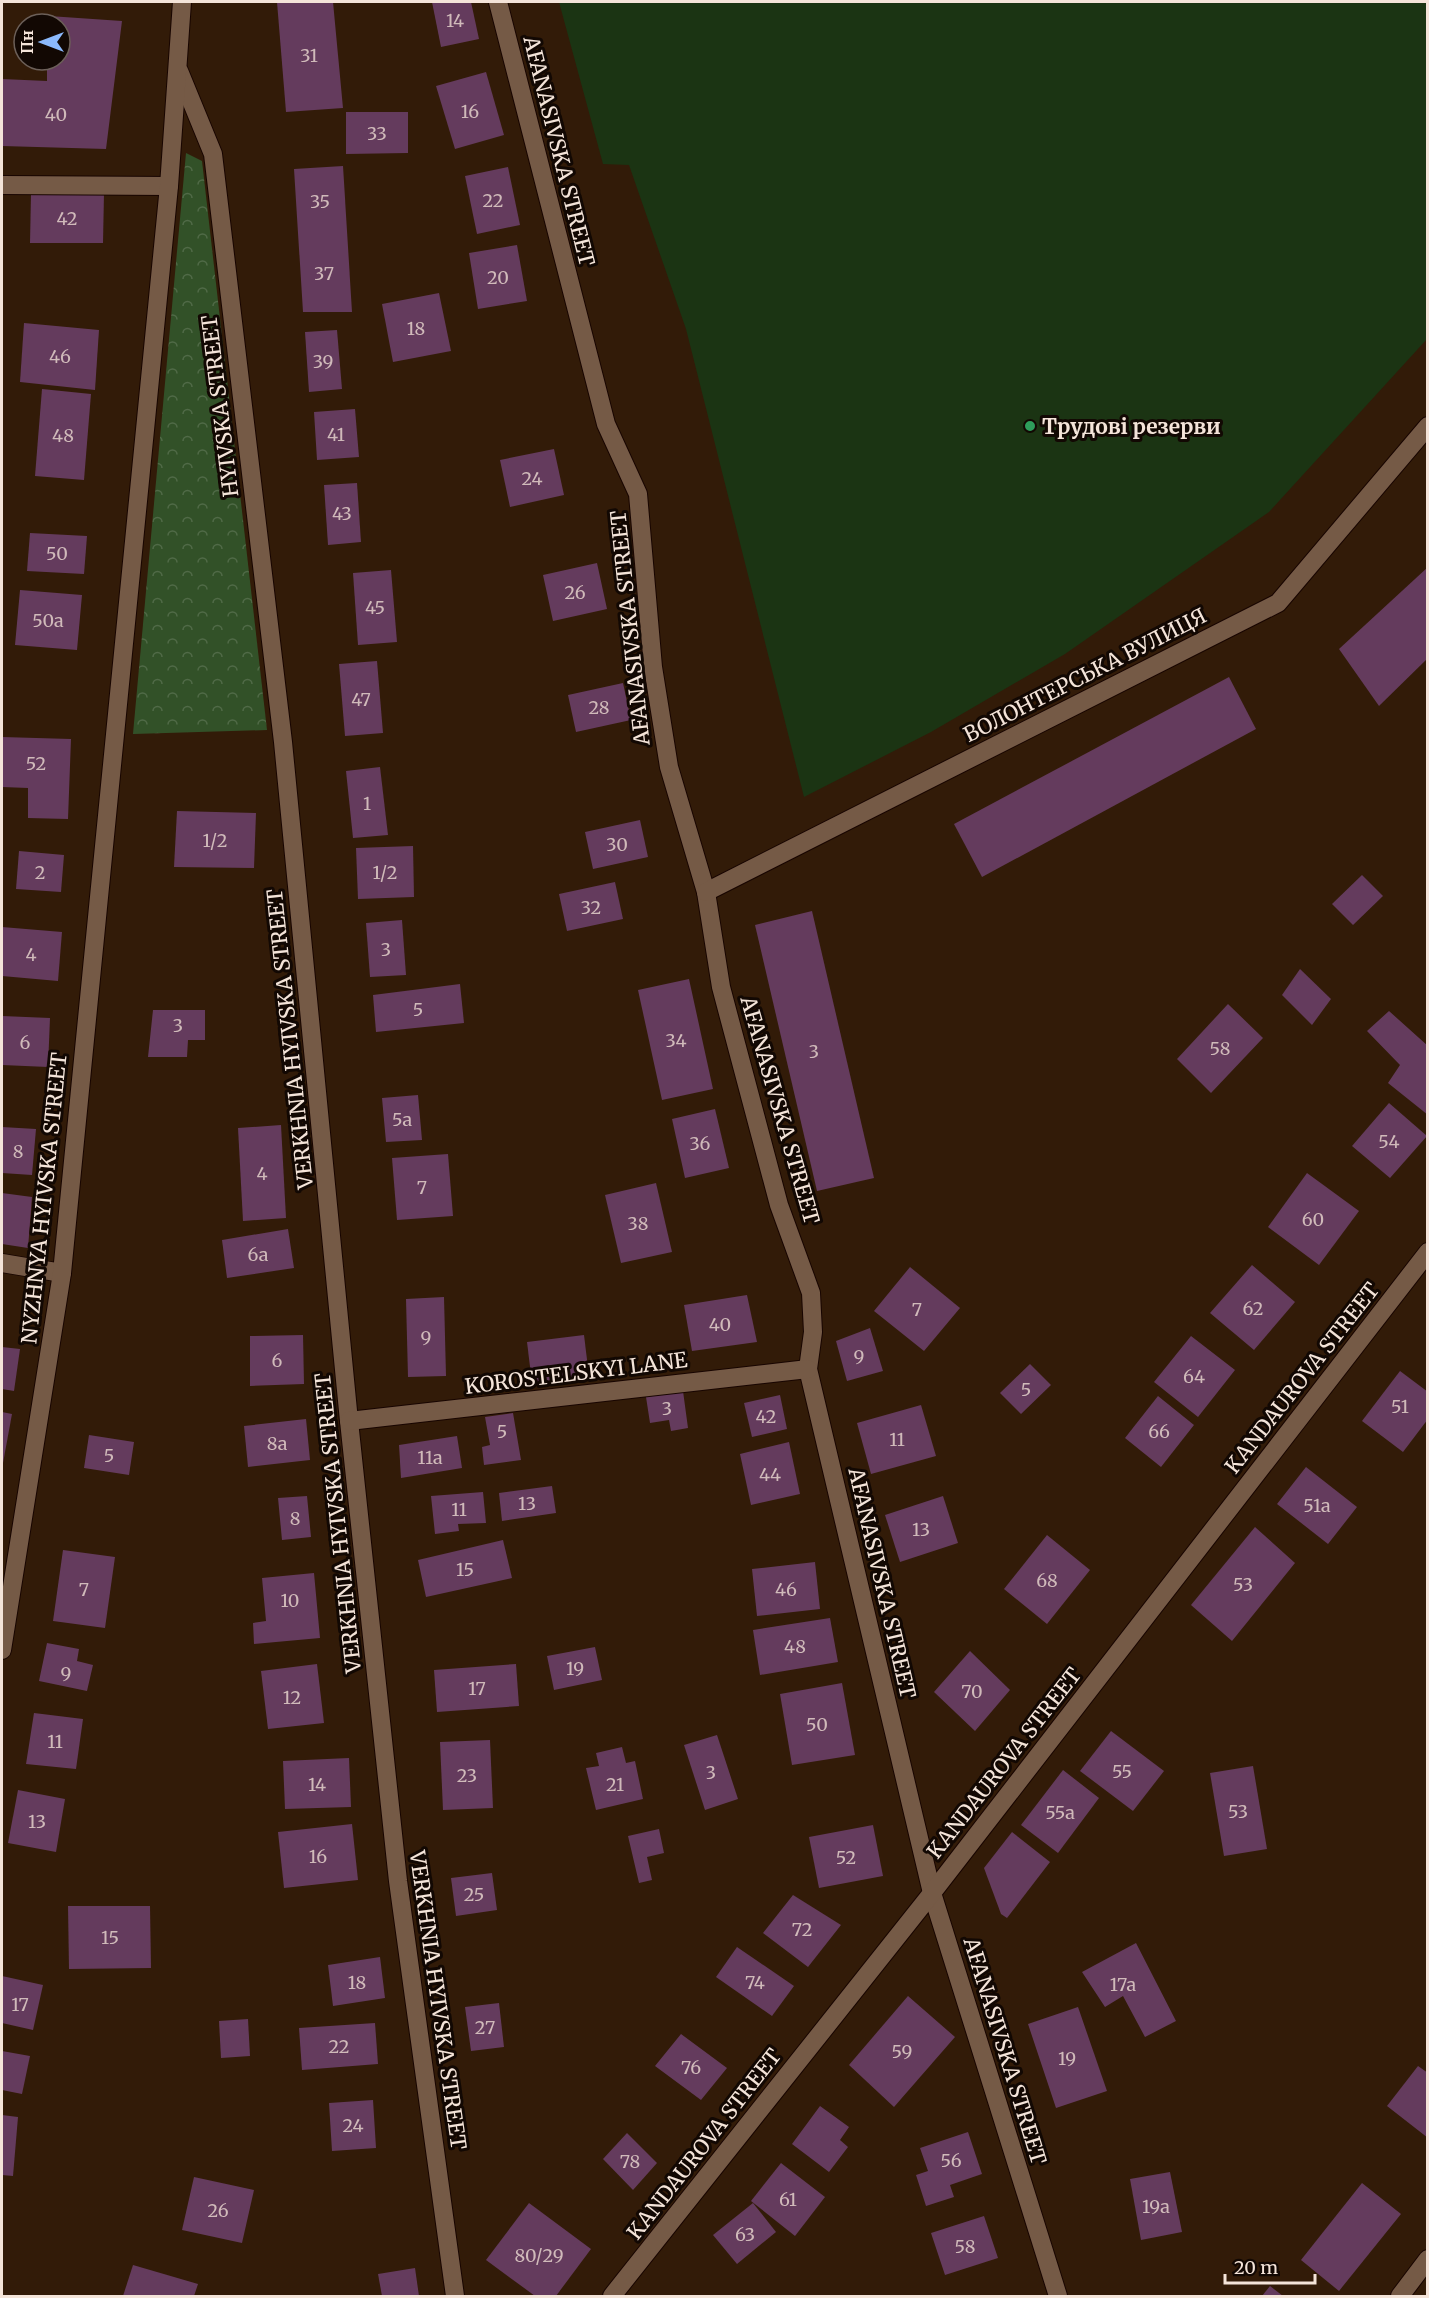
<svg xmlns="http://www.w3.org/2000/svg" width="1429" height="2298" font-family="Merriweather,serif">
  <defs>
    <pattern id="forest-crowns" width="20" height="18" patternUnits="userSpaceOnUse" patternTransform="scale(1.5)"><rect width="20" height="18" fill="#325128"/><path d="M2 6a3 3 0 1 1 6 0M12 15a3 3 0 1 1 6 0" fill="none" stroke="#506a47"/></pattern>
  </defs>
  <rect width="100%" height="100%" fill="#321b08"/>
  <polygon fill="url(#forest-crowns)" points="186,153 202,161 267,730 133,734"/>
  <polygon fill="#1b3413" points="559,2 1427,2 1427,339 1269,512 1065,654 931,732 804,797 686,329 629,165 603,164"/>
  <g fill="#643b5d">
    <polygon points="277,2 333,2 343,108 286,112"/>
    <polygon points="432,2 471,2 479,39 441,47"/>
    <polygon points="49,16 122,21 106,149 2,146 2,79 47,81 47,60 60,60 60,24 49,24"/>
    <polygon points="486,72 504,135 455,149 436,86"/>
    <polygon points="346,112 408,112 408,153 346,154"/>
    <polygon points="343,166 352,312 303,312 294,169"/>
    <polygon points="508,167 520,225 477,234 465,176"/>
    <polygon points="104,193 103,243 30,243 31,194"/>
    <polygon points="517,245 527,301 478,309 469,253"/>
    <polygon points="439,293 451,351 393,362 382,304"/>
    <polygon points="24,323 99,330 95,390 20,382"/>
    <polygon points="337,330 342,389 309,392 305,332"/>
    <polygon points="42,389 91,394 84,480 35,476"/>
    <polygon points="355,409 359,457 317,460 314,412"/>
    <polygon points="554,449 564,495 510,507 500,460"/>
    <polygon points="357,483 361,542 328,545 324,485"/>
    <polygon points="30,533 87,536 84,574 27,571"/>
    <polygon points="597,563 607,609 553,621 543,575"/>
    <polygon points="1428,567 1428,658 1379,706 1339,649"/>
    <polygon points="391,570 397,642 358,645 353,573"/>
    <polygon points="20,590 82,595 77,650 15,645"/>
    <polygon points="377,661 383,733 345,736 339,664"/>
    <polygon points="1229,677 1256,729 982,877 954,824"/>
    <polygon points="623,683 631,720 576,732 568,695"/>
    <polygon points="2,737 71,739 68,819 28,818 28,788 2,787"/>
    <polygon points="380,767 388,835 353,838 346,771"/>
    <polygon points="177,811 256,813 254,868 174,867"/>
    <polygon points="640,820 648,857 593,869 585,832"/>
    <polygon points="413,846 414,897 358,899 356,848"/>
    <polygon points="19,851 64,855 61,892 16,889"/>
    <polygon points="1362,875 1383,896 1353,925 1332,904"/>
    <polygon points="615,882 623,919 567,931 559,894"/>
    <polygon points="812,911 874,1178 817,1191 755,925"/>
    <polygon points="402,920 406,975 370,977 366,923"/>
    <polygon points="2,927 62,932 58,981 2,976"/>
    <polygon points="1300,969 1331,999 1312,1025 1282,995"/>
    <polygon points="689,979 713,1089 662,1100 638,990"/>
    <polygon points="460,984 464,1023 376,1032 373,995"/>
    <polygon points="1228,1004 1263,1038 1211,1093 1177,1059"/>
    <polygon points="153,1010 205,1010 205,1040 188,1040 187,1057 148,1057"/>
    <polygon points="1389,1011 1428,1046 1428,1115 1388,1083 1400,1065 1367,1031"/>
    <polygon points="2,1016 50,1018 48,1067 2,1065"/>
    <polygon points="418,1095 422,1140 386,1142 382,1098"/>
    <polygon points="1389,1103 1427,1136 1390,1178 1352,1146"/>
    <polygon points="715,1109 729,1168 685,1178 672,1119"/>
    <polygon points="281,1125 286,1218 243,1221 238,1128"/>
    <polygon points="2,1127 36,1129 32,1175 2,1173"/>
    <polygon points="448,1154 453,1216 397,1220 392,1158"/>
    <polygon points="1307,1173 1359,1211 1319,1265 1268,1227"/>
    <polygon points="656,1183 672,1252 621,1263 605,1195"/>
    <polygon points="2,1193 32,1197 28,1248 2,1244"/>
    <polygon points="288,1229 294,1268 227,1278 222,1240"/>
    <polygon points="1252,1265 1295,1302 1254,1350 1210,1313"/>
    <polygon points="910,1267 960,1308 924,1351 874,1311"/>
    <polygon points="747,1295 757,1342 692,1351 684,1305"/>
    <polygon points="444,1297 446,1376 408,1377 406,1299"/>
    <polygon points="870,1328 883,1371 847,1381 836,1341"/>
    <polygon points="303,1335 304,1384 250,1386 250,1336"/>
    <polygon points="584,1335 589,1376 532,1383 527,1342"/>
    <polygon points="1191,1336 1235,1370 1198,1417 1154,1382"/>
    <polygon points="2,1347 20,1349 14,1391 2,1389"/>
    <polygon points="1030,1364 1051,1385 1021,1414 1000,1393"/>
    <polygon points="1400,1371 1428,1392 1428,1419 1403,1452 1362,1421"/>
    <polygon points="683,1391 688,1428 671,1431 669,1420 650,1423 646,1397"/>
    <polygon points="780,1395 787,1429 752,1437 744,1403"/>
    <polygon points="1158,1396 1194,1425 1161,1467 1125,1438"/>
    <polygon points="921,1405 936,1456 871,1474 857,1423"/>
    <polygon points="2,1412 12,1414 3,1463 2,1463"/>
    <polygon points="513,1413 521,1460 484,1465 482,1447 490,1445 485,1417"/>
    <polygon points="306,1419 310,1460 248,1467 244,1426"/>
    <polygon points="89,1435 134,1442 129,1475 84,1468"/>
    <polygon points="457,1436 462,1468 401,1478 399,1445"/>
    <polygon points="789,1442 800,1494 751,1505 740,1454"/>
    <polygon points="1306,1467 1357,1507 1328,1544 1277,1504"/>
    <polygon points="552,1486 556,1513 502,1521 499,1493"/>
    <polygon points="483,1492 486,1523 458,1524 459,1531 435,1534 431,1496"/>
    <polygon points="307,1496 311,1537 282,1540 278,1498"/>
    <polygon points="943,1496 958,1543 900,1562 885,1515"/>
    <polygon points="1255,1527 1295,1563 1232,1641 1191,1605"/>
    <polygon points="1047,1535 1090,1570 1047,1624 1004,1589"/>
    <polygon points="503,1540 512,1578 426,1597 418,1560"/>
    <polygon points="63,1550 115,1557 105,1628 53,1621"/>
    <polygon points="815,1562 820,1609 757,1616 752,1569"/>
    <polygon points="314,1573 320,1638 254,1644 253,1623 266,1621 262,1578"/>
    <polygon points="830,1618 838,1662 760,1675 753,1630"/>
    <polygon points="47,1643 79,1649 77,1661 93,1665 87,1691 39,1681"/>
    <polygon points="595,1647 602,1680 554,1690 547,1656"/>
    <polygon points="970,1651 1010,1690 975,1731 934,1692"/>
    <polygon points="317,1664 324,1723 268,1729 261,1671"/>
    <polygon points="516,1664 519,1706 437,1712 434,1670"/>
    <polygon points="842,1683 855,1755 792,1765 780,1694"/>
    <polygon points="34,1713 83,1719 76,1769 26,1764"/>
    <polygon points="1111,1731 1164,1771 1133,1811 1080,1771"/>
    <polygon points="717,1735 738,1799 705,1810 684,1745"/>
    <polygon points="490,1740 493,1808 443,1810 440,1742"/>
    <polygon points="622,1747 626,1763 635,1761 643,1799 596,1810 586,1768 599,1766 596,1753"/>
    <polygon points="349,1758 351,1807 285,1809 283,1761"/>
    <polygon points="1253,1766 1267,1849 1224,1856 1210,1773"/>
    <polygon points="1063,1770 1099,1798 1058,1853 1021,1825"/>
    <polygon points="18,1790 65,1799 56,1852 8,1843"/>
    <polygon points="352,1824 358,1880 284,1888 278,1832"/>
    <polygon points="873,1825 883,1876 819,1888 809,1837"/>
    <polygon points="659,1829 664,1853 647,1857 652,1880 639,1883 628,1836"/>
    <polygon points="1012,1832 1050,1862 1007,1918 1001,1914 984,1868"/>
    <polygon points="492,1873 497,1910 456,1916 451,1878"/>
    <polygon points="793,1895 841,1925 808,1967 763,1933"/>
    <polygon points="68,1906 150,1906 151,1968 69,1969"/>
    <polygon points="1136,1943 1176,2021 1145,2037 1123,1996 1105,2007 1082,1972"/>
    <polygon points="737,1947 794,1986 772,2016 716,1977"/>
    <polygon points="380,1957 385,1998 333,2006 328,1965"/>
    <polygon points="2,1976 43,1985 33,2030 2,2023"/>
    <polygon points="908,1996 955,2037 894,2107 849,2065"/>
    <polygon points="499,2003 504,2047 471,2051 465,2007"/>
    <polygon points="1078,2007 1107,2091 1056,2108 1028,2024"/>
    <polygon points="248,2019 250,2056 221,2058 219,2021"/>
    <polygon points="375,2023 378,2064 302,2070 299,2028"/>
    <polygon points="681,2034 727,2068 701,2100 655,2066"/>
    <polygon points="2,2051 30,2056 22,2094 2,2090"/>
    <polygon points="1418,2066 1428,2073 1428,2138 1387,2106"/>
    <polygon points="373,2100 376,2148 332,2151 329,2103"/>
    <polygon points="820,2106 849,2127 840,2140 848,2147 829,2172 792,2144"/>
    <polygon points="2,2115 18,2117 13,2176 2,2175"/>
    <polygon points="968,2132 982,2174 950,2185 954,2197 926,2206 916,2175 928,2171 920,2148"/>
    <polygon points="627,2133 657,2163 633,2190 603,2159"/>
    <polygon points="781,2163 825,2197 795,2236 751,2201"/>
    <polygon points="1170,2172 1182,2232 1141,2240 1130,2179"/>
    <polygon points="194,2177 254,2190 242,2243 182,2230"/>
    <polygon points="1362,2183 1401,2214 1339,2291 1301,2260"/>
    <polygon points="529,2203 591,2249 556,2296 535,2296 486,2260"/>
    <polygon points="753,2203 776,2232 737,2264 713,2235"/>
    <polygon points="984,2216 998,2258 945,2275 931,2233"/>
    <polygon points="133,2265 198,2284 194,2296 123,2296"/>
    <polygon points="415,2268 419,2296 382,2296 378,2274"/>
    <polygon points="1270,2286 1283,2296 1262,2296"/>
  </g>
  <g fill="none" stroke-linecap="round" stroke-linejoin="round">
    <defs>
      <g id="street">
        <polyline points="498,2 606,424 638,494 653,667 669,767 706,892 721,987 779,1205 811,1293 813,1332 808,1369 932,1893 1058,2296"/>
        <polyline points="179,71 213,154 283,742 349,1421 398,1881 455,2296"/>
        <polyline points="2,185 169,186"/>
        <polyline points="706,892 1278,603 1428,426"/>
        <polyline points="2,1263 62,1273"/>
        <polyline points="349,1421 808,1369"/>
        <polyline points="2,1650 62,1273 169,186 182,2"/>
        <polyline points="612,2296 932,1893 1428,1252"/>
        <polyline points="1400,2296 1428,2259"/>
      </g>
    </defs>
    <use href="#street" stroke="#180500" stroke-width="20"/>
    <use href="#street" stroke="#755a46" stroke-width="18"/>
  </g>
  <circle fill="#2e9e5b" stroke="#120803" stroke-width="2" cx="1030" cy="426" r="6"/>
  <g text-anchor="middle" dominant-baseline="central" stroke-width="6" stroke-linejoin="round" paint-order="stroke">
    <g font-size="18" fill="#d0baba">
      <text x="455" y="20">14</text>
      <text x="309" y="55">31</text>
      <text x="470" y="111">16</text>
      <text x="56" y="114">40</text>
      <text x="377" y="133">33</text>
      <text x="493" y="200">22</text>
      <text x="320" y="201">35</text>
      <text x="67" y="218">42</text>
      <text x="324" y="273">37</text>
      <text x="498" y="277">20</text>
      <text x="416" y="328">18</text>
      <text x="60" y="356">46</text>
      <text x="323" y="361">39</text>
      <text x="336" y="434">41</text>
      <text x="63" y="435">48</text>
      <text x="532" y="478">24</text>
      <text x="342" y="513">43</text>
      <text x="57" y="553">50</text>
      <text x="575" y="592">26</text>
      <text x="375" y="607">45</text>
      <text x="48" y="620">50а</text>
      <text x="361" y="699">47</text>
      <text x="599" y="707">28</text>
      <text x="36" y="763">52</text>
      <text x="367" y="803">1</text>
      <text x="215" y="840">1/2</text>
      <text x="617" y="844">30</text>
      <text x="40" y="872">2</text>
      <text x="385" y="872">1/2</text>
      <text x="591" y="907">32</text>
      <text x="386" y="949">3</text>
      <text x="31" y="954">4</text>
      <text x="418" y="1009">5</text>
      <text x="178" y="1025">3</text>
      <text x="676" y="1040">34</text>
      <text x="25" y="1042">6</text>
      <text x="1220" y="1048">58</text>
      <text x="814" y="1051">3</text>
      <text x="402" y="1119">5а</text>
      <text x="1389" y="1141">54</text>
      <text x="700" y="1143">36</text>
      <text x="18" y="1151">8</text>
      <text x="262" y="1173">4</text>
      <text x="422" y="1187">7</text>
      <text x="1313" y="1219">60</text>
      <text x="638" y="1223">38</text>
      <text x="258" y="1254">6а</text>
      <text x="1253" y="1308">62</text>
      <text x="917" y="1309">7</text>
      <text x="720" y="1324">40</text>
      <text x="426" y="1337">9</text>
      <text x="859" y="1356">9</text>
      <text x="277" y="1360">6</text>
      <text x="1194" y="1376">64</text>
      <text x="1026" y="1389">5</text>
      <text x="1400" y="1406">51</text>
      <text x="667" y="1408">3</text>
      <text x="766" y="1416">42</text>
      <text x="502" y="1431">5</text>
      <text x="1159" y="1431">66</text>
      <text x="897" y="1439">11</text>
      <text x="277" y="1443">8а</text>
      <text x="109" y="1455">5</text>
      <text x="430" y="1457">11а</text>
      <text x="770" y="1474">44</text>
      <text x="527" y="1503">13</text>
      <text x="1317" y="1505">51а</text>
      <text x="459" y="1509">11</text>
      <text x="295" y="1518">8</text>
      <text x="921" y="1529">13</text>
      <text x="465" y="1569">15</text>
      <text x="1047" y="1580">68</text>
      <text x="1243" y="1584">53</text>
      <text x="84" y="1589">7</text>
      <text x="786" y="1589">46</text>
      <text x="290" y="1600">10</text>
      <text x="795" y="1646">48</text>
      <text x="575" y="1668">19</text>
      <text x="66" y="1673">9</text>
      <text x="477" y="1688">17</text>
      <text x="972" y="1691">70</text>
      <text x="292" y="1697">12</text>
      <text x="817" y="1724">50</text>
      <text x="55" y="1741">11</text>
      <text x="1122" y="1771">55</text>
      <text x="711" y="1772">3</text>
      <text x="467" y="1775">23</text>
      <text x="317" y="1784">14</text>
      <text x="615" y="1784">21</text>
      <text x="1238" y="1811">53</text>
      <text x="1060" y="1812">55а</text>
      <text x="37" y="1821">13</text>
      <text x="318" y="1856">16</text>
      <text x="846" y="1857">52</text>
      <text x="474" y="1894">25</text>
      <text x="802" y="1929">72</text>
      <text x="110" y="1937">15</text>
      <text x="357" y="1982">18</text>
      <text x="755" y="1982">74</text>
      <text x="1123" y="1984">17а</text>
      <text x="20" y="2004">17</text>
      <text x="485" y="2027">27</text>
      <text x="339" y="2046">22</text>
      <text x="902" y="2051">59</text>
      <text x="1067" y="2058">19</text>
      <text x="691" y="2067">76</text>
      <text x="353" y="2125">24</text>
      <text x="951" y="2160">56</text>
      <text x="630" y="2161">78</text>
      <text x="788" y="2199">61</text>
      <text x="1156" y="2206">19а</text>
      <text x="218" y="2210">26</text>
      <text x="745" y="2234">63</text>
      <text x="965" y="2246">58</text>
      <text x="539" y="2255">80/29</text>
    </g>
    <g font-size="21" fill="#f4e4d9" stroke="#120803">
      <text transform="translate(559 151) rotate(76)">AFANASIVSKA STREET</text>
      <text transform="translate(220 406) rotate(-97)">HYIVSKA STREET</text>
      <text transform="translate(630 628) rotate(-96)">AFANASIVSKA STREET</text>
      <text transform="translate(1085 675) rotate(-27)">ВОЛОНТЕРСЬКА ВУЛИЦЯ</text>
      <text transform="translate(290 1039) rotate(-96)">VERKHNIA HYIVSKA STREET</text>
      <text transform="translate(780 1110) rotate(74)">AFANASIVSKA STREET</text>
      <text transform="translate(44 1198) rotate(-84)">NYZHNYA HYIVSKA STREET</text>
      <text transform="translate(576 1373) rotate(-7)">KOROSTELSKYI LANE</text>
      <text transform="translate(1302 1378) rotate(-52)">KANDAUROVA STREET</text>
      <text transform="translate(338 1523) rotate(-96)">VERKHNIA HYIVSKA STREET</text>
      <text transform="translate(882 1583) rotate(77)">AFANASIVSKA STREET</text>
      <text transform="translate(1004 1763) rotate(-52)">KANDAUROVA STREET</text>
      <text transform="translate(438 2000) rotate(82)">VERKHNIA HYIVSKA STREET</text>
      <text transform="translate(1005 2051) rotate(73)">AFANASIVSKA STREET</text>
      <text transform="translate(704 2144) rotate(-52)">KANDAUROVA STREET</text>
    </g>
    <g font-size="21" font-weight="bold" fill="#f4e4d9" stroke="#120803" text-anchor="start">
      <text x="1042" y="426">Трудові резерви</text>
    </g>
  </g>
  <rect width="1429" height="2298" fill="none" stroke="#f4e4d9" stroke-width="6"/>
  <g transform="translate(42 42) rotate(270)"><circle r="28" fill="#120803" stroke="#6c6059" stroke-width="1.5"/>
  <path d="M0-4.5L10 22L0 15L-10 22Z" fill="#8bb9fc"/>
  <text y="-9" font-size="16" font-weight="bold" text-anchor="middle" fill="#f4e4d9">Пн</text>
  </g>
  <path d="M1225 2274v9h90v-9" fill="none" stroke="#f4e4d9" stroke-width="3"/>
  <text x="1234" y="2274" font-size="18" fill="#f4e4d9" stroke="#120803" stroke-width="4.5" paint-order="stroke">20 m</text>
</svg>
